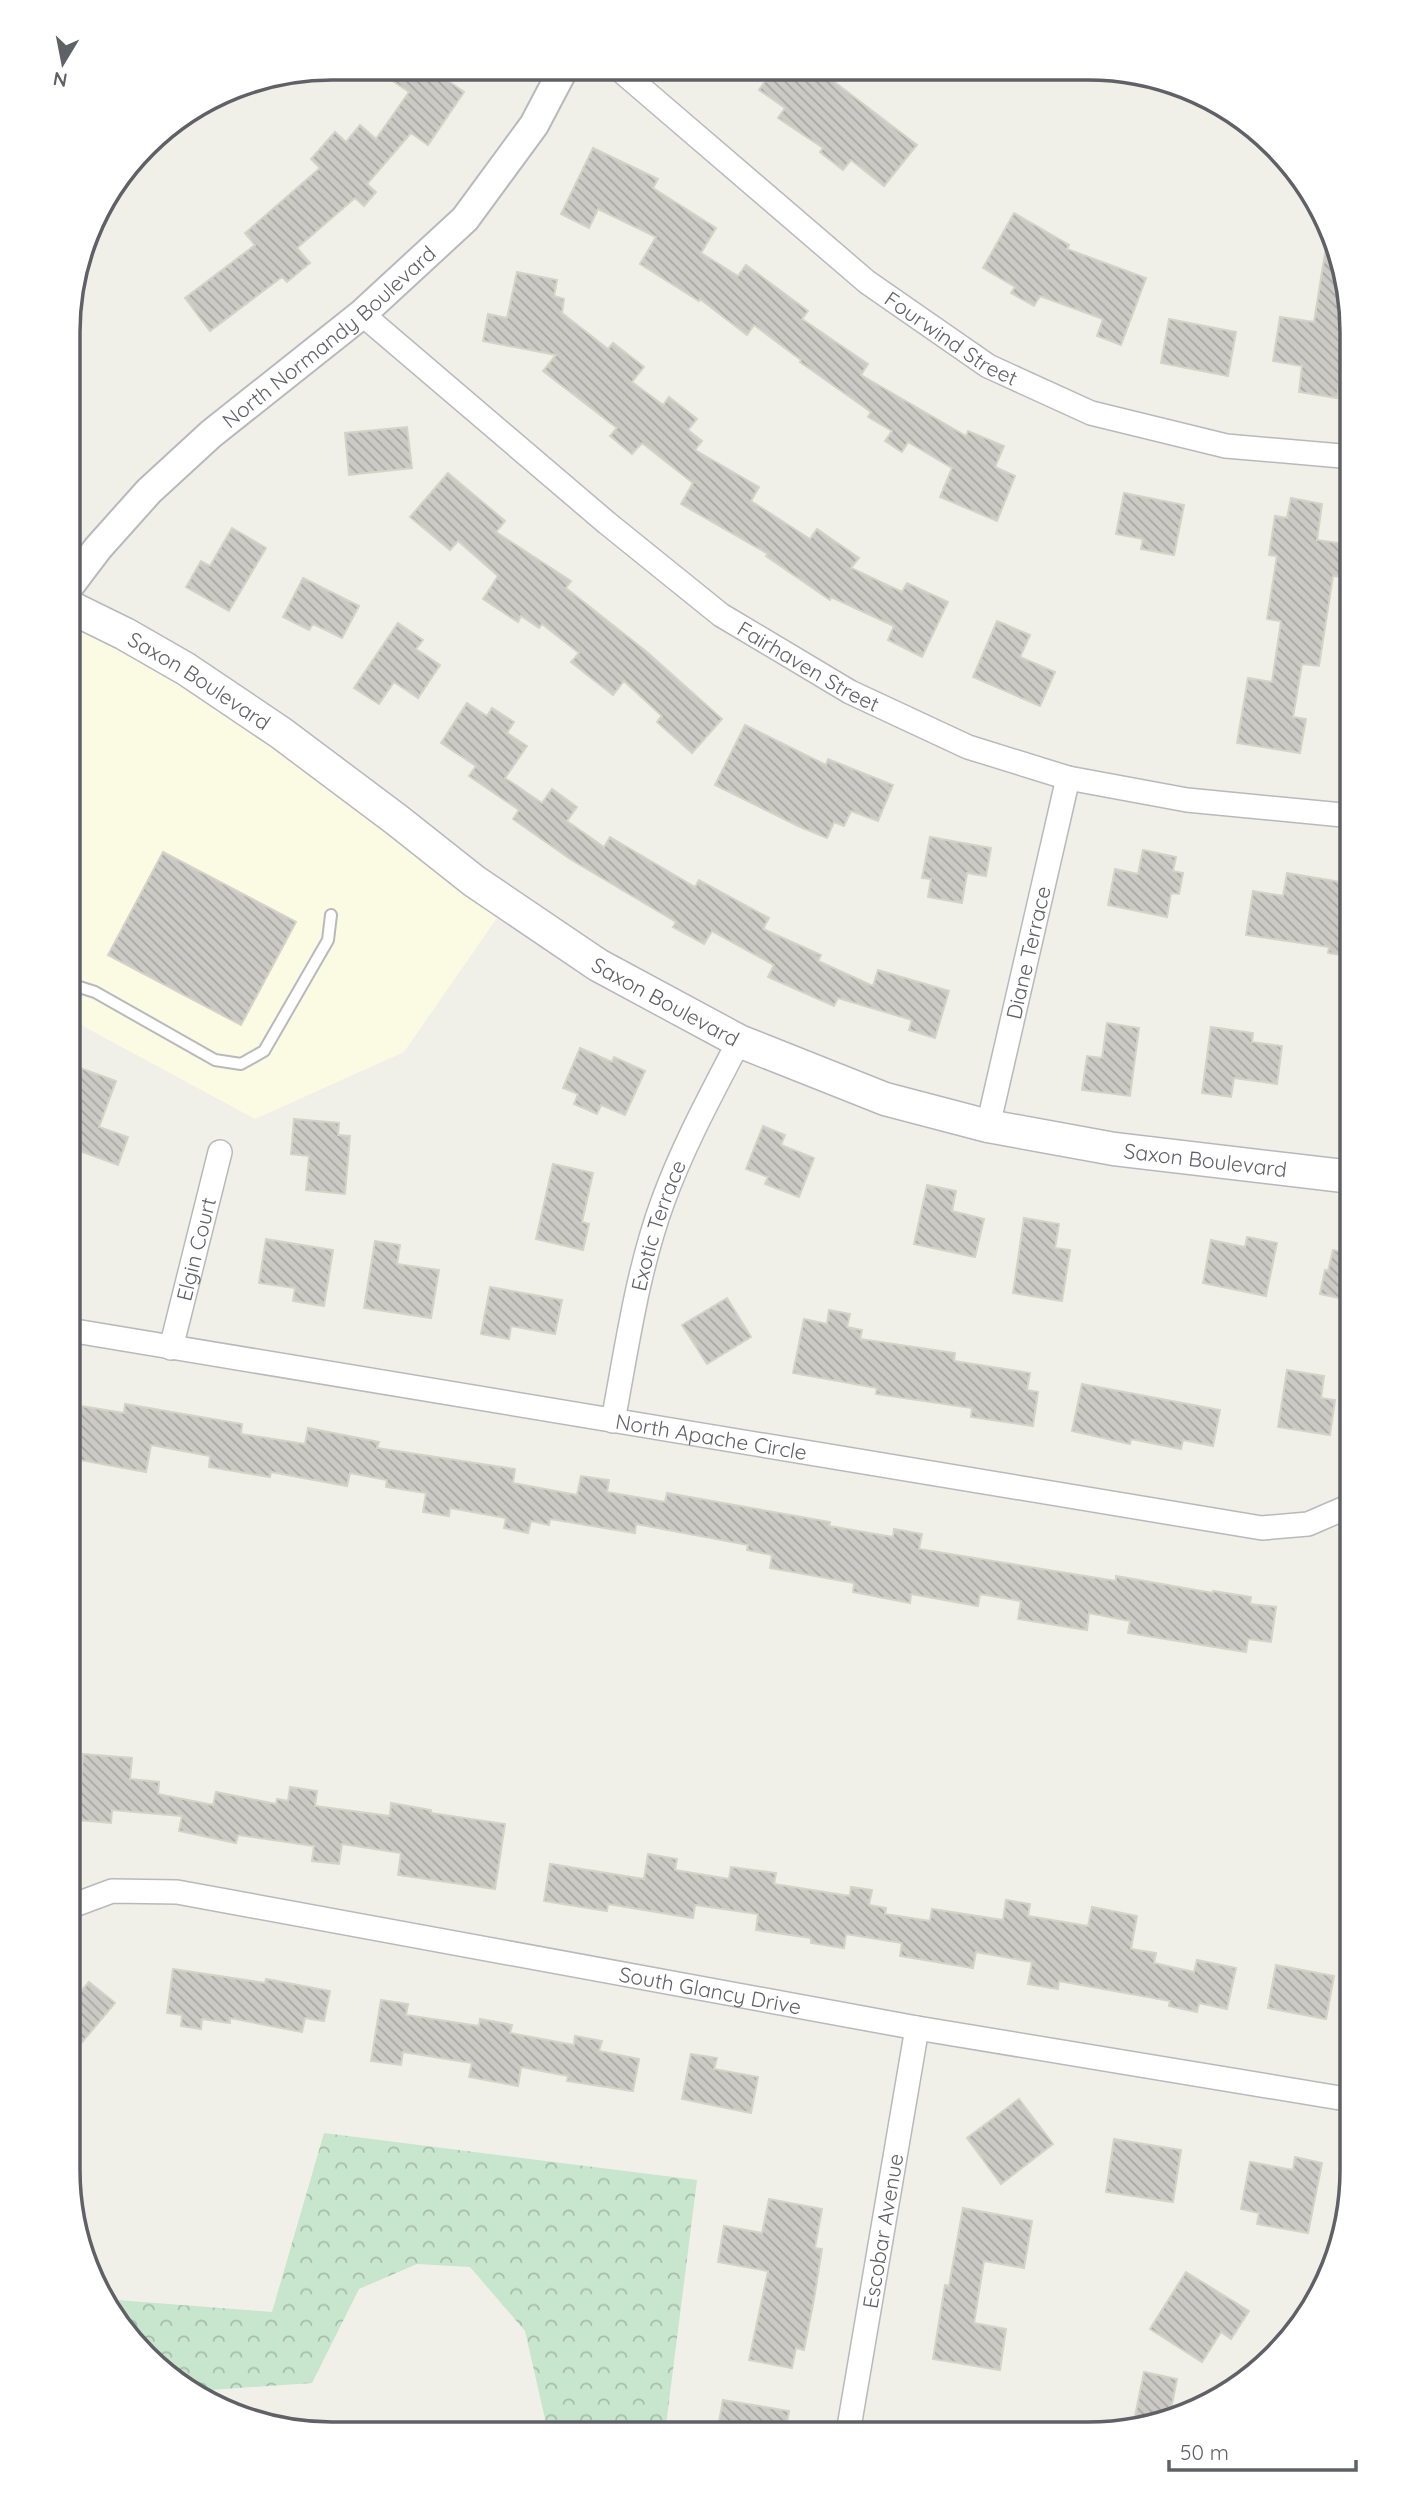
<svg xmlns="http://www.w3.org/2000/svg" width="1421" height="2502" font-family="Quicksand,sans-serif">
  <defs>
    <pattern id="forest-crowns" width="20" height="18" patternUnits="userSpaceOnUse" patternTransform="scale(1.75)"><rect width="20" height="18" fill="#c8e5cd"/><path d="M2 6a3 3 0 1 1 6 0M12 15a3 3 0 1 1 6 0" fill="none" stroke="#a6bdaa"/></pattern>
    <pattern id="building-back-hatch" width="6" height="6" patternUnits="userSpaceOnUse" patternTransform="scale(1.75)"><rect width="6" height="6" fill="#cccac5"/><path d="M-1 5l2 2M0 0l6 6M5-1l2 2" fill="none" stroke="#a9a7a4"/></pattern>
  </defs>
  <rect width="100%" height="100%" fill="#f0f0e8"/>
  <polygon fill="#fbfae2" points="70,623 179,682 274,745 499,915 404,1052 255,1119 70,1019"/>
  <polygon fill="url(#forest-crowns)" points="324,2133 697,2180 665,2433 548,2432 525,2331 470,2267 417,2264 359,2289 312,2383 195,2391 159,2368 113,2317 104,2299 272,2312"/>
  <g fill="url(#building-back-hatch)" stroke="#d4d3c7" stroke-width="2">
    <polygon points="375,69 431,69 464,92 428,145 411,133 367,184 376,192 364,206 355,198 297,248 310,263 287,282 282,277 210,331 185,298 255,245 245,233 320,168 311,159 335,132 346,142 360,125 376,139 409,92"/>
    <polygon points="772,71 820,71 917,145 884,186 851,160 843,170 820,152 823,148 778,118 785,108 759,90"/>
    <polygon points="593,148 658,179 653,188 716,228 701,253 738,276 746,265 808,311 802,319 868,364 861,375 966,436 968,431 1004,446 995,467 1015,476 997,521 940,497 952,468 908,442 902,452 885,441 892,431 868,417 871,412 800,362 801,360 754,325 747,335 700,299 699,301 640,264 656,237 598,209 589,228 561,214"/>
    <polygon points="1014,213 1069,245 1067,249 1146,278 1121,345 1097,336 1103,319 1040,296 1034,306 1011,293 1015,287 983,268"/>
    <polygon points="1329,228 1339,247 1353,332 1353,354 1344,353 1337,398 1299,392 1302,366 1273,361 1280,317 1314,322"/>
    <polygon points="517,272 557,280 554,296 564,299 562,313 608,349 613,343 644,367 632,382 663,405 669,397 697,419 688,430 702,441 695,450 759,487 751,501 810,539 817,529 859,558 851,568 902,592 907,583 948,602 922,657 888,640 894,626 831,597 830,600 766,556 768,554 681,504 693,483 642,443 632,454 610,436 617,428 543,371 556,355 483,341 488,314 507,318"/>
    <polygon points="1169,319 1236,332 1228,376 1161,363"/>
    <polygon points="407,427 412,468 349,475 345,433"/>
    <polygon points="448,473 505,521 496,532 571,581 566,588 647,652 722,719 692,753 657,722 662,716 624,681 613,695 571,662 579,653 542,624 539,628 521,616 518,622 483,599 498,576 458,541 450,550 410,517"/>
    <polygon points="1124,493 1184,505 1174,555 1141,549 1143,539 1116,534"/>
    <polygon points="1291,498 1322,504 1317,540 1346,544 1341,577 1333,576 1319,666 1302,664 1293,717 1306,719 1300,753 1237,743 1248,678 1272,682 1281,621 1267,619 1277,556 1269,555 1275,516 1287,518"/>
    <polygon points="232,528 266,548 229,611 186,587 201,561 210,566"/>
    <polygon points="303,578 359,606 342,638 313,624 309,630 283,617"/>
    <polygon points="997,621 1030,635 1020,657 1055,672 1040,706 973,677"/>
    <polygon points="398,623 423,640 416,649 440,665 418,698 394,682 379,704 354,688"/>
    <polygon points="467,703 487,716 492,708 514,722 507,733 527,746 505,778 542,803 552,789 577,807 567,821 604,847 610,837 695,887 699,880 769,918 763,929 821,955 818,961 873,986 878,970 949,991 935,1038 909,1030 912,1020 838,998 834,1006 768,977 774,965 712,931 704,944 673,927 676,922 570,859 513,819 519,810 469,776 476,766 441,743"/>
    <polygon points="745,725 826,765 828,759 893,785 878,821 851,811 844,826 834,822 827,838 798,826 715,785"/>
    <polygon points="930,837 991,848 986,876 967,873 962,903 928,897 931,879 922,878"/>
    <polygon points="1143,850 1176,857 1173,871 1183,873 1179,894 1171,893 1167,917 1108,905 1115,869 1138,874"/>
    <polygon points="163,852 296,922 241,1025 108,955"/>
    <polygon points="1287,873 1353,884 1353,957 1328,953 1329,947 1246,935 1253,891 1283,896"/>
    <polygon points="1107,1023 1139,1028 1130,1096 1082,1090 1087,1056 1102,1058"/>
    <polygon points="1211,1027 1253,1033 1252,1042 1282,1046 1277,1084 1234,1078 1231,1097 1202,1093"/>
    <polygon points="580,1048 612,1062 614,1057 645,1071 625,1115 601,1105 597,1114 574,1104 578,1094 563,1088"/>
    <polygon points="80,1068 116,1081 99,1127 128,1137 118,1165 69,1147 70,1095"/>
    <polygon points="294,1119 339,1123 338,1135 350,1136 345,1194 306,1190 309,1156 291,1154"/>
    <polygon points="763,1126 785,1135 781,1145 814,1158 799,1197 765,1184 768,1177 746,1169"/>
    <polygon points="553,1164 593,1173 582,1222 589,1224 583,1250 536,1239"/>
    <polygon points="927,1185 956,1191 952,1211 984,1219 975,1257 914,1244"/>
    <polygon points="1024,1218 1059,1224 1055,1248 1070,1250 1062,1301 1013,1293"/>
    <polygon points="1247,1237 1277,1243 1266,1296 1203,1283 1211,1240 1245,1247"/>
    <polygon points="266,1239 333,1250 324,1306 293,1301 295,1288 259,1283"/>
    <polygon points="375,1241 400,1245 397,1264 439,1270 431,1318 364,1308"/>
    <polygon points="1333,1250 1352,1254 1352,1301 1320,1294 1325,1270 1328,1271"/>
    <polygon points="490,1287 562,1300 555,1334 511,1326 509,1339 481,1334"/>
    <polygon points="727,1298 751,1337 707,1364 682,1325"/>
    <polygon points="829,1310 850,1314 847,1327 862,1330 860,1339 955,1353 954,1361 1030,1373 1027,1390 1038,1392 1033,1426 971,1417 972,1408 876,1394 877,1388 793,1373 804,1319 827,1324"/>
    <polygon points="1287,1370 1324,1376 1321,1398 1335,1400 1330,1435 1278,1427"/>
    <polygon points="1082,1384 1220,1410 1213,1446 1183,1440 1181,1449 1131,1439 1130,1444 1072,1431"/>
    <polygon points="69,1404 124,1413 125,1404 242,1424 241,1434 305,1444 308,1428 379,1442 377,1448 515,1469 513,1483 577,1495 581,1476 609,1480 607,1492 665,1502 667,1493 830,1522 829,1526 893,1537 894,1529 922,1534 919,1549 1116,1581 1116,1576 1213,1593 1213,1591 1251,1597 1250,1604 1276,1607 1271,1642 1248,1639 1246,1652 1128,1633 1130,1621 1089,1613 1087,1630 1018,1619 1021,1601 980,1594 978,1606 911,1594 910,1603 853,1592 854,1583 770,1568 772,1555 747,1550 748,1545 636,1524 635,1533 550,1519 549,1525 531,1521 528,1533 504,1528 506,1518 450,1508 449,1516 423,1512 426,1493 386,1487 387,1480 350,1473 347,1486 271,1472 270,1477 209,1467 210,1456 151,1445 146,1472 69,1458"/>
    <polygon points="83,1754 132,1758 130,1779 159,1782 158,1794 213,1805 216,1792 276,1804 277,1799 288,1801 290,1787 317,1791 315,1806 390,1816 391,1803 431,1810 431,1813 505,1824 495,1889 398,1875 401,1853 342,1844 339,1864 312,1861 314,1846 238,1835 236,1843 179,1831 182,1816 112,1810 111,1823 78,1820"/>
    <polygon points="648,1854 677,1859 675,1870 729,1879 731,1867 776,1873 774,1884 850,1896 851,1887 872,1890 869,1905 886,1908 885,1914 930,1921 932,1909 1003,1920 1006,1900 1030,1904 1028,1916 1088,1926 1092,1907 1137,1916 1131,1949 1156,1953 1154,1963 1194,1972 1197,1960 1236,1968 1227,2009 1199,2003 1197,2012 1169,2006 1170,2001 1059,1981 1058,1989 1028,1984 1032,1962 976,1952 973,1968 900,1956 902,1943 846,1934 844,1948 811,1943 811,1938 756,1930 758,1914 695,1905 693,1918 608,1904 607,1911 544,1901 550,1864 644,1879"/>
    <polygon points="1276,1965 1334,1976 1326,2019 1268,2008"/>
    <polygon points="173,1969 265,1983 266,1979 330,1991 324,2021 305,2018 302,2032 230,2018 230,2023 202,2019 201,2029 181,2026 182,2015 167,2013"/>
    <polygon points="89,1982 115,2003 68,2059 68,2006"/>
    <polygon points="381,2000 408,2004 406,2015 479,2026 480,2019 512,2025 510,2033 574,2045 575,2036 602,2041 599,2051 639,2059 633,2091 567,2081 568,2076 521,2067 518,2086 469,2077 472,2063 403,2052 401,2065 371,2061"/>
    <polygon points="691,2054 717,2058 714,2069 758,2077 751,2113 682,2099"/>
    <polygon points="1019,2099 1053,2144 1001,2184 967,2138"/>
    <polygon points="1114,2139 1181,2150 1173,2202 1106,2192"/>
    <polygon points="1295,2157 1322,2163 1308,2233 1257,2224 1259,2213 1241,2209 1250,2162 1293,2170"/>
    <polygon points="769,2199 822,2209 815,2248 822,2249 814,2299 804,2350 796,2348 792,2368 749,2360 768,2271 718,2262 724,2226 762,2233"/>
    <polygon points="963,2208 1032,2221 1024,2268 984,2261 974,2323 1006,2329 1000,2370 933,2359 945,2285 949,2286"/>
    <polygon points="1186,2272 1249,2311 1231,2339 1221,2332 1202,2362 1150,2329"/>
    <polygon points="1144,2372 1177,2379 1169,2420 1133,2426"/>
    <polygon points="723,2400 789,2411 785,2433 717,2433"/>
  </g>
  <g fill="none" stroke-linecap="round" stroke-linejoin="round">
    <defs>
      <polyline id="service" points="70,984 95,992 215,1060 241,1064 264,1051 328,940 331,915"/>
      <g id="minor">
        <path id="s1" d="M620 70 867 282 988 366 1091 413 1226 446 1353 457"/>
        <path id="s2" d="M362 314 607 523 721 615 850 692 968 747 1068 778 1187 800 1353 816"/>
        <path id="s3" d="M988 1126 1068 778"/>
        <path id="s4" d="M69 1330 1262 1528 1308 1524 1352 1505"/>
        <path id="s5" d="M171 1348 220 1152"/>
        <path id="s6" d="M613 1421C627 1347 637 1272 663 1201 683 1146 712 1093 739 1041"/>
        <path id="s7" d="M69 1907 112 1891 177 1892 917 2028 1352 2100"/>
        <path id="s8" d="M848 2433 917 2028"/>
      </g>
      <g id="tertiary">
        <path id="s9" d="M70 585 98 548 149 491 211 434 362 314 465 219 534 125 563 70"/>
      </g>
      <g id="secondary">
        <path id="s10" d="M70 607 125 634 186 669 281 733 397 820 474 881 598 965 739 1041 885 1099 988 1126 1114 1149 1352 1177"/>
      </g>
    </defs>
    <use href="#service" stroke="#b8b9bd" stroke-width="14"/>
    <use href="#minor" stroke="#b8b9bd" stroke-width="26"/>
    <use href="#tertiary" stroke="#b8b9bd" stroke-width="32"/>
    <use href="#secondary" stroke="#b7b8be" stroke-width="35"/>
    <use href="#service" stroke="#fff" stroke-width="10"/>
    <use href="#minor" stroke="#fff" stroke-width="23"/>
    <use href="#tertiary" stroke="#fff" stroke-width="28"/>
    <use href="#secondary" stroke="#fff" stroke-width="32"/>
  </g>
  <g text-anchor="middle" dominant-baseline="central" stroke-width="6" stroke-linejoin="round" paint-order="stroke">
    <g font-size="21" fill="#606167" stroke="#fff">
      <text stroke="none"><textPath href="#s9" startOffset="360">North Normandy Boulevard</textPath></text>
      <text stroke="none"><textPath href="#s1" startOffset="427">Fourwind Street</textPath></text>
      <text stroke="none"><textPath href="#s2" startOffset="570">Fairhaven Street</textPath></text>
      <text stroke="none"><textPath href="#s10" startOffset="149">Saxon Boulevard</textPath></text>
      <text stroke="none"><textPath href="#s3" startOffset="178">Diane Terrace</textPath></text>
      <text stroke="none"><textPath href="#s10" startOffset="716">Saxon Boulevard</textPath></text>
      <text stroke="none"><textPath href="#s10" startOffset="1283">Saxon Boulevard</textPath></text>
      <text stroke="none"><textPath href="#s6" startOffset="201">Exotic Terrace</textPath></text>
      <text stroke="none"><textPath href="#s5" startOffset="102">Elgin Court</textPath></text>
      <text stroke="none"><textPath href="#s4" startOffset="651">North Apache Circle</textPath></text>
      <text stroke="none"><textPath href="#s7" startOffset="653">South Glancy Drive</textPath></text>
      <text stroke="none"><textPath href="#s8" startOffset="205">Escobar Avenue</textPath></text>
    </g>
  </g>
  <path d="M0 0H1421V2502H0ZM332 80H1088A252 252 0 0 1 1340 332V2170A252 252 0 0 1 1088 2422H332A252 252 0 0 1 80 2170V332A252 252 0 0 1 332 80Z" fill="#fff" fill-rule="evenodd"/>
  <path fill="none" stroke="#606167" stroke-width="3.5" d="M332 80H1088A252 252 0 0 1 1340 332V2170A252 252 0 0 1 1088 2422H332A252 252 0 0 1 80 2170V332A252 252 0 0 1 332 80Z"/>
  <g transform="translate(63 63) rotate(190)" stroke="#ffffff" stroke-width="5" paint-order="stroke">
  <path d="M0-5L12 26L0 18L-12 26Z" fill="#606167"/>
  <text y="-10" font-size="19" font-weight="bold" text-anchor="middle" fill="#606167">N</text>
  </g>
  <path d="M1169 2460v10h187v-10" fill="none" stroke="#606167" stroke-width="3.5"/>
  <text x="1180" y="2460" font-size="21" fill="#606167" stroke="#ffffff" stroke-width="5" paint-order="stroke">50 m</text>
</svg>
